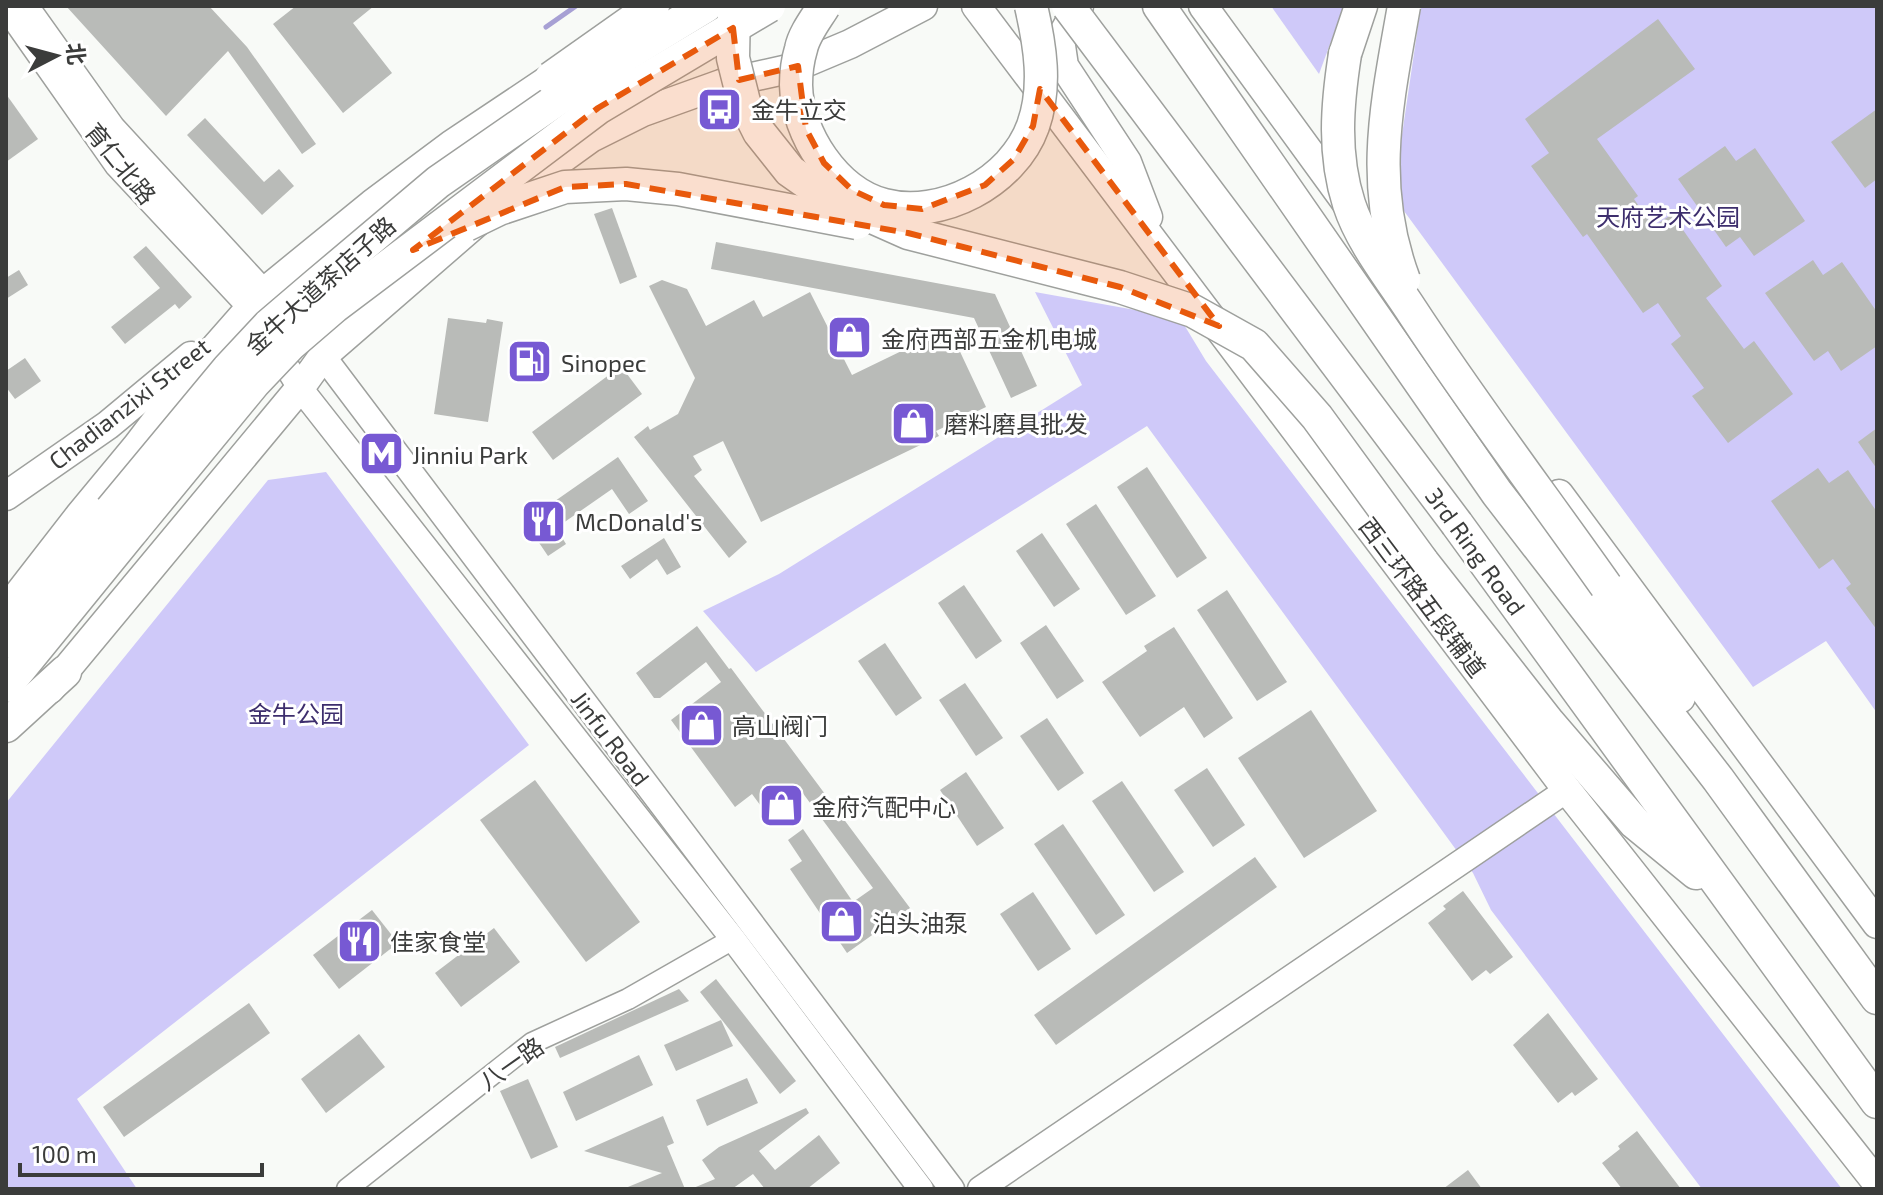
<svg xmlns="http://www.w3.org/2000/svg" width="1883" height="1195" font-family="'Exo 2','Noto Sans SC',sans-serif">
  <rect width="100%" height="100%" fill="#f8faf7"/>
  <g fill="#cfc9f9">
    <polygon points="1271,6 1344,6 1319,74"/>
    <polygon points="1421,6 1877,6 1877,713 1826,641 1753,687 1393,196"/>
    <polygon points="1035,292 1180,318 1206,361 1842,1189 1702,1189 1491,910 1473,873 1147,426 756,672 703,611 779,574 1082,385"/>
    <polygon points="326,472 529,745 77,1099 137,1189 6,1189 6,803 268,480"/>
  </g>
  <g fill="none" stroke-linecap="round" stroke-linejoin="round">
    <polyline stroke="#a7a0d4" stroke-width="5" points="546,27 576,6"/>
  </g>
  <g fill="#b9bbb8">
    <polygon points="66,6 209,6 247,47 316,144 302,154 228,51 166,116"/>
    <polygon points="296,6 374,6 353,23 392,73 343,113 273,24"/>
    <polygon points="1658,19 1695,69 1597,139 1638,196 1634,199 1653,227 1672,214 1722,286 1706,298 1744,349 1754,341 1793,394 1728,443 1692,396 1704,388 1671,344 1681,336 1658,303 1643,313 1587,234 1583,237 1531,166 1549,153 1525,119"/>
    <polygon points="6,94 38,139 6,162"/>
    <polygon points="1877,109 1877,179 1865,188 1831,142"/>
    <polygon points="205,118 264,182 279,169 294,186 262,215 187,135"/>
    <polygon points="1725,146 1736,161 1755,148 1805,221 1754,256 1740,237 1726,247 1678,179"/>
    <polygon points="612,208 637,277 620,284 594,214"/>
    <polygon points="716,242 995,294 1037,386 1011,398 974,318 711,269"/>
    <polygon points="146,246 192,297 179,309 175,304 125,344 111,327 160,288 133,257"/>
    <polygon points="1813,260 1823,275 1842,262 1877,312 1877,346 1841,371 1828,351 1814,361 1765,293"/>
    <polygon points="19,270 28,285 6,299 6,278"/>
    <polygon points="662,280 687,289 706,326 754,300 763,317 810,292 852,375 916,344 915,340 933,332 955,341 986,407 936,431 939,436 761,522 723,441 693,456 702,470 694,476 747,542 729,558 634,437 648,426 650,430 678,414 695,378 649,286"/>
    <polygon points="448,318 486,323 487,319 503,322 488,422 434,414"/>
    <polygon points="25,358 41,381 15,399 6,387 6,371"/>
    <polygon points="621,366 642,394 553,460 532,432"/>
    <polygon points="1877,428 1877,469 1858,442"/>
    <polygon points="618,457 648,501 629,514 612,489 556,528 566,544 548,556 525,522"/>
    <polygon points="1147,467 1207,558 1177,578 1117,487"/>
    <polygon points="1818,468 1829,483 1848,470 1877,512 1877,630 1846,588 1851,584 1833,559 1819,569 1771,501"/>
    <polygon points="1096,504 1156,596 1126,615 1066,524"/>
    <polygon points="1042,533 1080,589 1054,607 1016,551"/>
    <polygon points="664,538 681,567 667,575 657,559 630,579 621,566"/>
    <polygon points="964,585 1002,641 976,659 938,603"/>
    <polygon points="1227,590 1287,682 1257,701 1197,610"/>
    <polygon points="1046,625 1084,681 1057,699 1020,643"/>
    <polygon points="697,626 729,669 731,668 910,908 847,953 790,869 802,861 788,840 803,829 853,902 873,888 799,788 766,813 752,794 735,807 671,720 721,682 706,662 660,698 654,698 636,673"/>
    <polygon points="1174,627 1233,718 1204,738 1184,707 1140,737 1102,682 1147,651 1144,646"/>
    <polygon points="885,643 922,698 896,716 858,661"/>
    <polygon points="965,683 1003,738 976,756 939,700"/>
    <polygon points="1311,710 1377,811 1304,858 1238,758"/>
    <polygon points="1047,718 1084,773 1058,791 1020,736"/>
    <polygon points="1207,768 1245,825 1213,847 1174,790"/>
    <polygon points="966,772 1004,828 977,846 940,790"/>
    <polygon points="535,780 640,922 586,962 480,820"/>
    <polygon points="1122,781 1184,872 1154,892 1092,801"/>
    <polygon points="1063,824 1125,915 1096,935 1034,844"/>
    <polygon points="1255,857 1277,887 1056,1045 1034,1015"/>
    <polygon points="1463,891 1513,957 1490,974 1486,970 1472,981 1428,923 1446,909 1443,906"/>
    <polygon points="1033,892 1071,949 1038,971 1000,914"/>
    <polygon points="372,910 398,943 339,989 313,955"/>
    <polygon points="494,928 520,962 461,1007 435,973"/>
    <polygon points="716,979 796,1081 780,1094 700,992"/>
    <polygon points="679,989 689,1001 560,1058 555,1047"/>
    <polygon points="249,1003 270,1033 124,1137 103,1107"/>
    <polygon points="1548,1013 1598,1079 1575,1096 1572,1092 1558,1103 1513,1045"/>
    <polygon points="721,1020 733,1046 676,1071 664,1045"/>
    <polygon points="359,1034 385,1067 326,1113 301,1079"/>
    <polygon points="639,1055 653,1085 576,1121 563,1092"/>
    <polygon points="747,1078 758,1103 707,1126 696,1100"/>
    <polygon points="528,1079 558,1147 531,1159 500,1091"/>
    <polygon points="806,1108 809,1113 759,1151 775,1170 819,1135 840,1163 807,1189 765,1189 753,1174 732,1189 691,1189 715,1179 702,1160 719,1147"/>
    <polygon points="663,1116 674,1143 667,1146 685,1189 623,1189 662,1173 584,1151"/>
    <polygon points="1637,1131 1681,1189 1622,1189 1602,1163 1620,1149 1618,1146"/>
    <polygon points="1468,1170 1482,1189 1443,1189"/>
  </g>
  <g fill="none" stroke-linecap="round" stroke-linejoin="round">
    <defs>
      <polyline id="minor" points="347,1189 532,1043 628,999 733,939"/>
      <g id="tertiary">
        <polyline points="26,6 113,128 264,292"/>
        <polyline points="6,7 117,165 250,307 300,388 733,939 921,1189"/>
        <polyline points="323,356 952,1189"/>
        <polyline points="980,1189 1567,790"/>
      </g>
      <g id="secondary">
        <polyline points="976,6 1567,790 1877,1183"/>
        <polyline points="1079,6 1060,39 1064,66 1127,162 1148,217"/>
        <polyline points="1203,6 1348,205"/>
        <polyline points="1559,494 1877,924"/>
        <polyline points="6,496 108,425 191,356"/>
        <polyline points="6,610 79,516 137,446 191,375 264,292 372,204 451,145 569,66"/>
        <polyline points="50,689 300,388 323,356 490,211 591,138 643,112 721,84 793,68 850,44 923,6"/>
      </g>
      <g id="trunk">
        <polyline points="1159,6 1497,493 1718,779 1877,998"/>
        <polyline points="1345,54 1361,6"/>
        <polyline points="1457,524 1877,1102"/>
        <polyline points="1422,561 1549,723 1635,823 1696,873"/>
        <polyline points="1606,586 1679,697"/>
        <polyline points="6,642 111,510"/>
        <polyline points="6,686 133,530"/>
        <polyline points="6,726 65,672"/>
      </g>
    </defs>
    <use href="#minor" stroke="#9ea09d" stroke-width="23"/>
    <use href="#tertiary" stroke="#9ea09d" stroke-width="27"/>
    <use href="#secondary" stroke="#9ea09d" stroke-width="31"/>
    <use href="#trunk" stroke="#9ea09d" stroke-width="35"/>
    <use href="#minor" stroke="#fff" stroke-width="20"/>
    <use href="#tertiary" stroke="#fff" stroke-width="24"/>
    <use href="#secondary" stroke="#fff" stroke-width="28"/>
    <use href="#trunk" stroke="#fff" stroke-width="32"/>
    <defs>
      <g id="trunk-bridge">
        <polyline points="734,6 733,58 744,102 759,132 790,171 827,197 908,233 1120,287 1193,311 1254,345 1317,417 1422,561"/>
        <path d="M824 6C816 19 804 34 801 49 798 59 796 74 796 85 797 134 835 192 884 205 941 220 1013 182 1033 126 1047 87 1040 45 1031 6"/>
        <polyline points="1068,6 1457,524"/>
        <path d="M1345 54C1337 105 1333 154 1349 204 1361 241 1389 276 1410 308 1472 403 1541 494 1606 586"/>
        <polyline points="551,78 653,6"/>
        <polyline points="466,225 499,209 565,187 626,184 678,189 857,223"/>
        <path d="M1404 280C1368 184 1387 103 1404 6"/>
        <polyline points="111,510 228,369 269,325 317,284 438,182 588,78 706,6"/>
        <polyline points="133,530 254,383 291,344 334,307 598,108 769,6"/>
      </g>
    </defs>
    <use href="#trunk-bridge" stroke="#9ea09d" stroke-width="35" stroke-linecap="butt"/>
    <use href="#trunk-bridge" stroke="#fff" stroke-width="32"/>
  </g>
  <path fill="#e8590c" fill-opacity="0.2" stroke="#e8590c" stroke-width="6" stroke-dasharray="16 10" stroke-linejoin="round" d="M733 28 739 80 798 66 806 129 824 163 852 190 884 205 922 209 985 185 1014 159 1033 126 1040 89 1219 326 1120 287 908 233 626 184 565 187 413 250 598 108Z"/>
  <defs>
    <symbol id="bus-square" viewBox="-11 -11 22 22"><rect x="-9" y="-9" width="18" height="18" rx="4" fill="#7759d3" stroke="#fff"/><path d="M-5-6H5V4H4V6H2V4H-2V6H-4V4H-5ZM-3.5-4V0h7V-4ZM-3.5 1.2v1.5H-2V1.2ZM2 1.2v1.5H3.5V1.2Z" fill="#fff"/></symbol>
    <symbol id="shop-square" viewBox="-11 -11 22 22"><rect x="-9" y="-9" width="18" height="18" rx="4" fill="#7759d3" stroke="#fff"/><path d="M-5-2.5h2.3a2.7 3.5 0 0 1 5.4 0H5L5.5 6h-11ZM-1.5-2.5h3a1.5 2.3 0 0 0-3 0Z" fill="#fff"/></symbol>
    <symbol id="fuel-square" viewBox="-11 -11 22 22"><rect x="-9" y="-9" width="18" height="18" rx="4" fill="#7759d3" stroke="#fff"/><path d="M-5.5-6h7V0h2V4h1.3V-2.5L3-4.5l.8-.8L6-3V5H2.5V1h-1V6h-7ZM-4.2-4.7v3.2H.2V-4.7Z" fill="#fff"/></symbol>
    <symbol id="metro-square" viewBox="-11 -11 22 22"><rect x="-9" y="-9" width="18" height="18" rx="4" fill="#7759d3" stroke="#fff"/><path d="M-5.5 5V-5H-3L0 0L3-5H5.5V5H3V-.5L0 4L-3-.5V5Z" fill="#fff"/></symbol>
    <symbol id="restaurant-square" viewBox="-11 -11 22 22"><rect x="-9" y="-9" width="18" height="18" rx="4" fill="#7759d3" stroke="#fff"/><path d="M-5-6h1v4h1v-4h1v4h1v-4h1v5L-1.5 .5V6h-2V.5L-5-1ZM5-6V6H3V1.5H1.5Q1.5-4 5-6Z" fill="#fff"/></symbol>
  </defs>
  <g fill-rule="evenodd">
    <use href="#bus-square" x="694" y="84" width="51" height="51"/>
    <use href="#shop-square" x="824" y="312" width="51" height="51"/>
    <use href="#fuel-square" x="504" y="336" width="51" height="51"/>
    <use href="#shop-square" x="888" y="398" width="51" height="51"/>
    <use href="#metro-square" x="356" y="428" width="51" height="51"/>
    <use href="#restaurant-square" x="518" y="496" width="51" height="51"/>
    <use href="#shop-square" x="676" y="700" width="51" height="51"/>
    <use href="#shop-square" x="756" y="780" width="51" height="51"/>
    <use href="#shop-square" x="816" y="896" width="51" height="51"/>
    <use href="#restaurant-square" x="334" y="916" width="51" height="51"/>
  </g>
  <g text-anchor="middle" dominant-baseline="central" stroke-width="6" stroke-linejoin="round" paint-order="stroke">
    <g font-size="24" fill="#3b3c3b" stroke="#fff" text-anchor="start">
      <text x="751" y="109">金牛立交</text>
      <text x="881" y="338">金府西部五金机电城</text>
      <text x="561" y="362">Sinopec</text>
      <text x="944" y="423">磨料磨具批发</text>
      <text x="412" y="454">Jinniu Park</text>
      <text x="575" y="521">McDonald's</text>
      <text x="732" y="725">高山阀门</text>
      <text x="812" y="806">金府汽配中心</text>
      <text x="872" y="922">泊头油泵</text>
      <text x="390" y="941">佳家食堂</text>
    </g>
    <g font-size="24" fill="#3b3c3b" stroke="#fff">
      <text transform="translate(121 163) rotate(51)">育仁北路</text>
      <text transform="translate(320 285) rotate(-42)">金牛大道茶店子路</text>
      <text transform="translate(129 403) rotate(-38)">Chadianzixi Street</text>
      <text transform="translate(1476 551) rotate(54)">3rd Ring Road</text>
      <text transform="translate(1423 597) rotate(53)">西三环路五段辅道</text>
      <text transform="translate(611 738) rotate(53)">Jinfu Road</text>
      <text transform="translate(511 1063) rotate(-35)">八一路</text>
    </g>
    <g font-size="24" fill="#3d2e6d" stroke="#fff">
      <text x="1668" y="216">天府艺术公园</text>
      <text x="296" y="713">金牛公园</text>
    </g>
  </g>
  <rect width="1883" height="1195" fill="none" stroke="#3b3c3b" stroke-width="16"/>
  <g transform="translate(56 56) rotate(84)" stroke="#ffffff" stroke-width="6" paint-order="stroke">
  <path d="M0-6L14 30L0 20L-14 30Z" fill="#3b3c3b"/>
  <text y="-12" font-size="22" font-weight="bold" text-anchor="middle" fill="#3b3c3b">北</text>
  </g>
  <path d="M20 1163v12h242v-12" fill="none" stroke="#3b3c3b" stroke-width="4"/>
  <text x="32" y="1163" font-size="24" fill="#3b3c3b" stroke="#ffffff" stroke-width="6" paint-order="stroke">100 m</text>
</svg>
